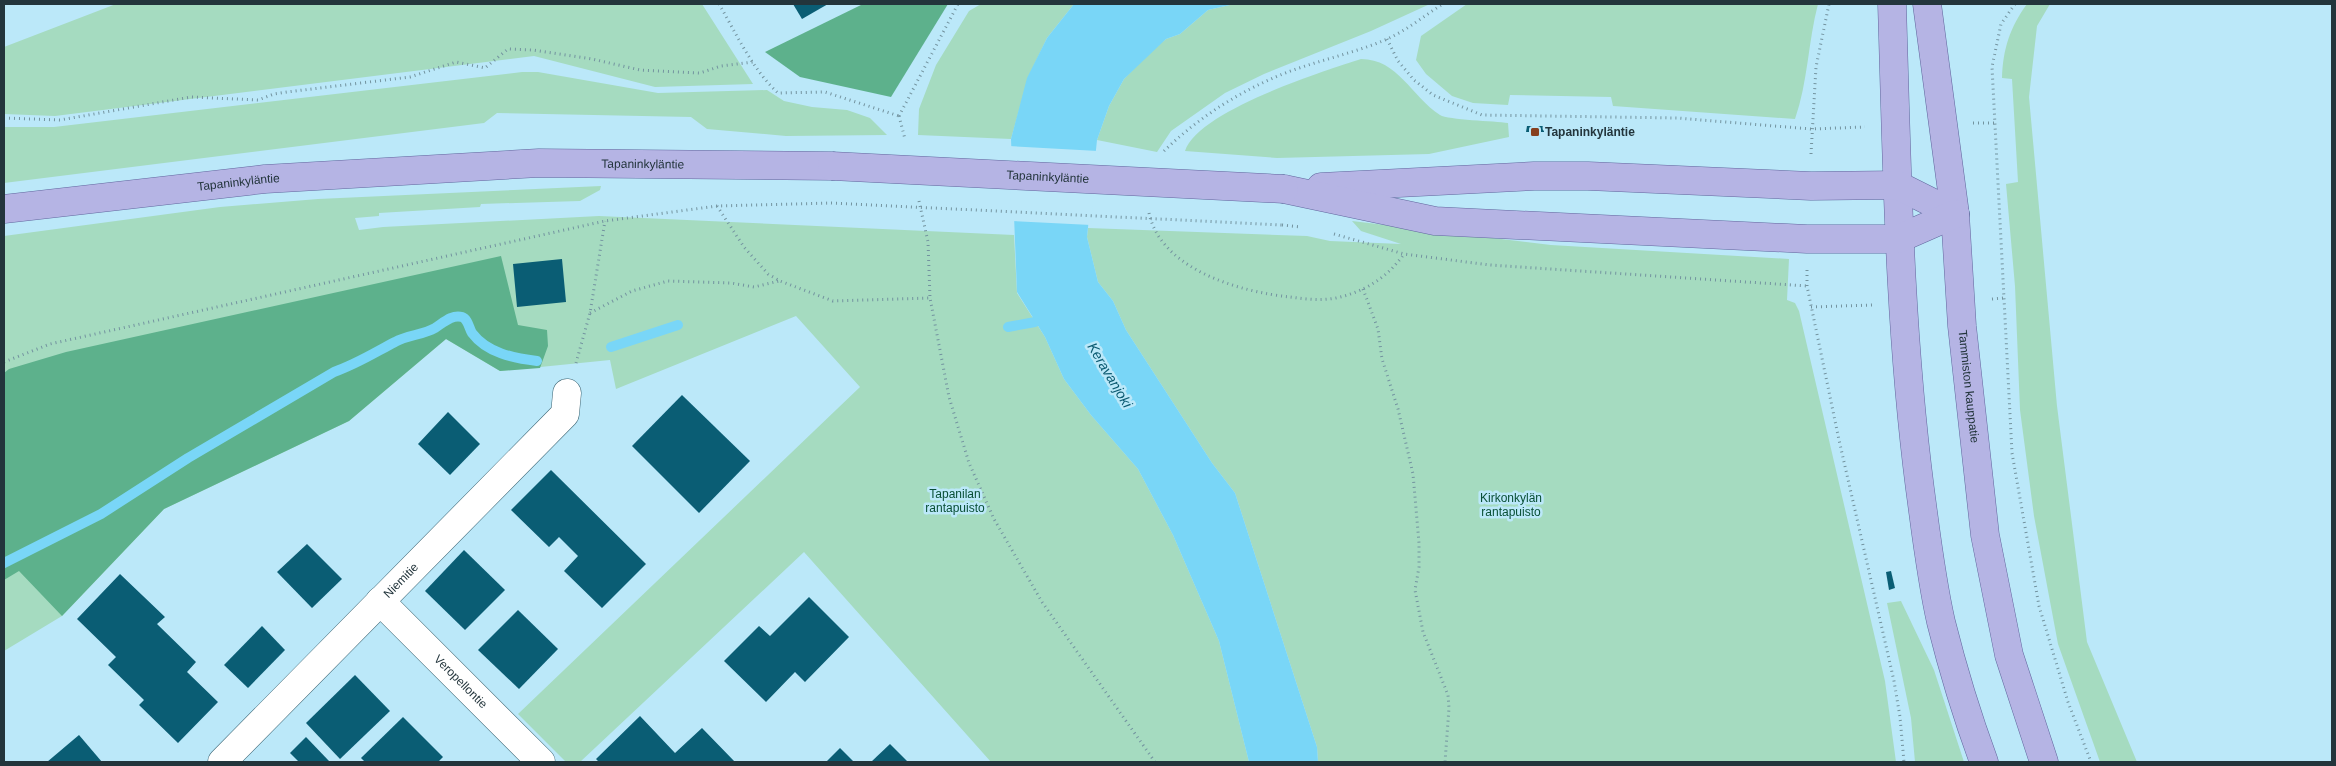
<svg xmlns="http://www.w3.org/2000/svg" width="2336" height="766" font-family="Arial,sans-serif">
  <rect width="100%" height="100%" fill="#bbe8f9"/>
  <g fill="#a5dbc0">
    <polygon points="116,4 702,4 753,84 655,87 534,56 55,116 4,114 4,47"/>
    <polygon points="981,4 1074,4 1047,38 1028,78 1011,139 918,135 919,109 936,65 969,11"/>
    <polygon points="1234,4 1430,4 1371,31 1264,74 1225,93 1171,131 1157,152 1097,140 1109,106 1124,79 1147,55 1166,39 1180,34 1208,10"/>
    <path d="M1467 4H1818C1808 42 1808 82 1795 119L1613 106 1611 97 1510 95 1508 105 1473 103 1452 96 1426 74 1416 60 1421 36Z"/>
    <path d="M2027 4H2050L2037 26 2029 97 2057 406 2087 642 2137 762H2100L2058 644 2034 516 2020 410 2015 286 2006 184 2018 182 2012 79 2002 78C2003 49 2010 27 2027 4Z"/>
    <path d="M1361 59C1398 59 1411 96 1440 115 1448 120 1495 121 1508 123L1509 137 1429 154 1277 158 1185 151C1198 111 1321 72 1361 59Z"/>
    <polygon points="522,72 538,72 658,93 767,90 784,101 812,107 847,110 870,118 887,135 786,136 707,129 691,117 497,113 484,123 4,183 4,127 54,127"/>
    <polygon points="601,186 600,190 580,201 481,204 480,207 379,213 379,216 355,218 359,230 383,227 599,216 1014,235 1017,293 1045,337 1064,379 1091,415 1138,469 1173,535 1219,641 1249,762 991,762 804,552 580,762 566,762 518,714 860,387 796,316 616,389 610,360 500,371 446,339 349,421 164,509 62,616 4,651 4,236 220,207 318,199"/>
    <polygon points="1352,221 1551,245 1789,259 1787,300 1795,303 1799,311 1885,681 1896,762 1318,762 1317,747 1235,493 1212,463 1126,330 1113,301 1098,282 1087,237 1088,228 1307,236 1330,241 1401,244 1361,231"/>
    <polygon points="1901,601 1934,670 1964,762 1915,762 1911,718 1887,603"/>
  </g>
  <g fill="#5db18c">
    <polygon points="863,4 948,4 891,97 800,77 765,52"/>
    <polygon points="501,256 518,325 547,330 548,346 540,368 500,371 446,339 349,421 164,509 62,616 19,571 4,580 4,373 9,369 66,352"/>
  </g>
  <polygon fill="#79d6f7" points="1074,4 1234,4 1208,10 1180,34 1166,39 1124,79 1109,106 1097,140 1087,237 1098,282 1113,301 1126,330 1212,463 1235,493 1317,747 1318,762 1249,762 1219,641 1173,535 1138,469 1091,415 1064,379 1045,337 1017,292 1011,139 1027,78 1047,38"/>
  <polygon fill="#bbe8f9" points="1009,146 1098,151 1091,225 1011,221"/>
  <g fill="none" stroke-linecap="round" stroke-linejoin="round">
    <g stroke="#79d6f7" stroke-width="10">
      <polyline points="1008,327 1035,322"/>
      <polyline points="611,347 678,325"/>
      <path d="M4 563 101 514 188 458 334 372C357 364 374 353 395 342 407 335 423 335 435 328 443 323 452 314 462 317 468 319 469 328 472 333 487 353 513 358 537 361"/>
    </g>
  </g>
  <g fill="#0a5d74">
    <polygon points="793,4 828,4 802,19"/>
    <polygon points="1527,126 1544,126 1544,132 1526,132"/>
    <polygon points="562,259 566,302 517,307 513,264"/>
    <polygon points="682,395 750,461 699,513 632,446"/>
    <polygon points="448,412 480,444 450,475 418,444"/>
    <polygon points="551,470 646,564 602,608 564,571 578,556 559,537 549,547 511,510"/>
    <polygon points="307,544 342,579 312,608 277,572"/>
    <polygon points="464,550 505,590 465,630 425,591"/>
    <polygon points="1891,571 1895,588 1889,590 1886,572"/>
    <polygon points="120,574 165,617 157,624 196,662 187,672 218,702 178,743 139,705 144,700 108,665 116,657 77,619"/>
    <polygon points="809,597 849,637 805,682 795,672 766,702 724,661 759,626 770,636"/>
    <polygon points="518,610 558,649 519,689 478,650"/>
    <polygon points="262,626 285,650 248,688 224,665"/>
    <polygon points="355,675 390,711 340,759 306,723"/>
    <polygon points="640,716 675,753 702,728 735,762 599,762 596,759"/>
    <polygon points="403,717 443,757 438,762 365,762 361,758"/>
    <polygon points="79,735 102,762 47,762"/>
    <polygon points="306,737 329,761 328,762 299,762 290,753"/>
    <polygon points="890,744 908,762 871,762"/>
    <polygon points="840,748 854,762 826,762"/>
  </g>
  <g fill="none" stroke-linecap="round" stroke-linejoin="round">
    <defs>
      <g id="minor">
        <path id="s1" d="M380 601 541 762"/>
        <path id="s2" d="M222 762 565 414 567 393"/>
      </g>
      <g id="primary">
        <path d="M1892 4C1897 166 1899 327 1920 489 1926 533 1931 578 1941 622 1953 670 1967 716 1984 762"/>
        <path id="s3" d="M1927 4 1955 214 1962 326 1985 535 2009 655 2044 762"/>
        <polyline points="1321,187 1534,176 1588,176 1811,186 1897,185 1955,214"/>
        <polyline points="1284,189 1435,221 1807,239 1898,239 1955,214"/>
        <path id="s4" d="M4 209 265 179 539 163 832 166"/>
      </g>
    </defs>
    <use href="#minor" stroke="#3c6574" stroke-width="29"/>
    <use href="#primary" stroke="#61679e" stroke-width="29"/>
    <g stroke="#73939f" stroke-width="3" stroke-dasharray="1 4" stroke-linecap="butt">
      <path d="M719 4C736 33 752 69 778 93L825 92 899 116"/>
      <polyline points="2015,4 2001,24 1992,67 2012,453 2039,606 2068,702 2091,762"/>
      <polyline points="1387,39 1398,61 1414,80 1433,95 1482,115 1677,118 1811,129 1865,127"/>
      <polyline points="899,116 905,139"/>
      <polyline points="899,116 958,4"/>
      <polyline points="4,118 60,120 191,97 258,100 274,94 287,92 410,77 456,62 485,68 508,49 533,50 592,59 640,70 700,73 721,66 753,62"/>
      <polyline points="1973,123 1995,123"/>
      <path d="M1164 151C1199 117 1241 90 1288 72 1320 60 1354 53 1385 40 1406 31 1425 15 1443 4"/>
      <polyline points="1811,154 1816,67 1829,4"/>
      <polyline points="919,201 928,242 930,298 949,397 969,463 994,519 1042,602 1155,762"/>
      <polyline points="717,206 744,247 768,274 780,281 833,301 930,298"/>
      <path d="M1149 213C1161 270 1241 292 1290 297 1305 299 1321 301 1336 298 1364 292 1387 278 1404 254"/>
      <polyline points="1282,225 1301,227"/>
      <polyline points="1334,234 1404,254 1490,265 1807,286"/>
      <polyline points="1807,270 1807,286 1839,440 1894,681 1900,717 1904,762"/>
      <polyline points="1363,289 1378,329 1382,359 1398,409 1413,474 1419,543 1419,567 1415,590 1423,632 1448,695 1449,708 1445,762"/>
      <polyline points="1992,299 2004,298"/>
      <polyline points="1811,307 1873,305"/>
      <polyline points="590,313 632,291 668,281 731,283 754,287 779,281"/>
      <polyline points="4,362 50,344 605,221 717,206 831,203"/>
      <polyline points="576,363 590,313 605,221"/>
    </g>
    <use href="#minor" stroke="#fff" stroke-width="28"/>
    <use href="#primary" stroke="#b5b4e4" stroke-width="28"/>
    <defs>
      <g id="primary-bridge">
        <path id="s5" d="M832 166 1284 189"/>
      </g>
    </defs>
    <use href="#primary-bridge" stroke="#61679e" stroke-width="29" stroke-linecap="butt"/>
    <polyline stroke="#73939f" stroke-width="3" stroke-dasharray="1 4" stroke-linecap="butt" points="831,203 1282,225"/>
    <use href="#primary-bridge" stroke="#b5b4e4" stroke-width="28"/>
  </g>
  <rect fill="#863f1e" stroke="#bbe8f9" stroke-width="2" x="1530" y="127" width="10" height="10" rx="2.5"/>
  <g text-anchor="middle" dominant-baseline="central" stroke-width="5" stroke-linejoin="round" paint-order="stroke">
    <g font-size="12" font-weight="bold" fill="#23353c" stroke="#bbe8f9" text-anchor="start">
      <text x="1545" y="132">Tapaninkyläntie</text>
    </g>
    <g font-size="12" fill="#23353c" stroke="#bbe8f9">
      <text stroke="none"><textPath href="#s4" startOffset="641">Tapaninkyläntie</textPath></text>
      <text stroke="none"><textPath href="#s5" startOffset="216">Tapaninkyläntie</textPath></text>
      <text stroke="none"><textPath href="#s4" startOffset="236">Tapaninkyläntie</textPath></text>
      <text stroke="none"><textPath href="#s3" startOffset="385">Tammiston kauppatie</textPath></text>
      <text stroke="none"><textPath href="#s2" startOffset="255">Niemitie</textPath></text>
      <text stroke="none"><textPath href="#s1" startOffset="114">Veropellontie</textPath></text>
    </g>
    <g font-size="12" fill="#094f36" stroke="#bbe8f9">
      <text x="955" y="494">Tapanilan<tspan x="955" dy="14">rantapuisto</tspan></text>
      <text x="1511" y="498">Kirkonkylän<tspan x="1511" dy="14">rantapuisto</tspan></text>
    </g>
    <g font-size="14" font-style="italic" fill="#0b5a71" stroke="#bbe8f9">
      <text transform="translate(1110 375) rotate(59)">Keravanjoki</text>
    </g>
  </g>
  <rect width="2336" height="766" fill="none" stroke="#23353c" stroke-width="10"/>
</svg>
